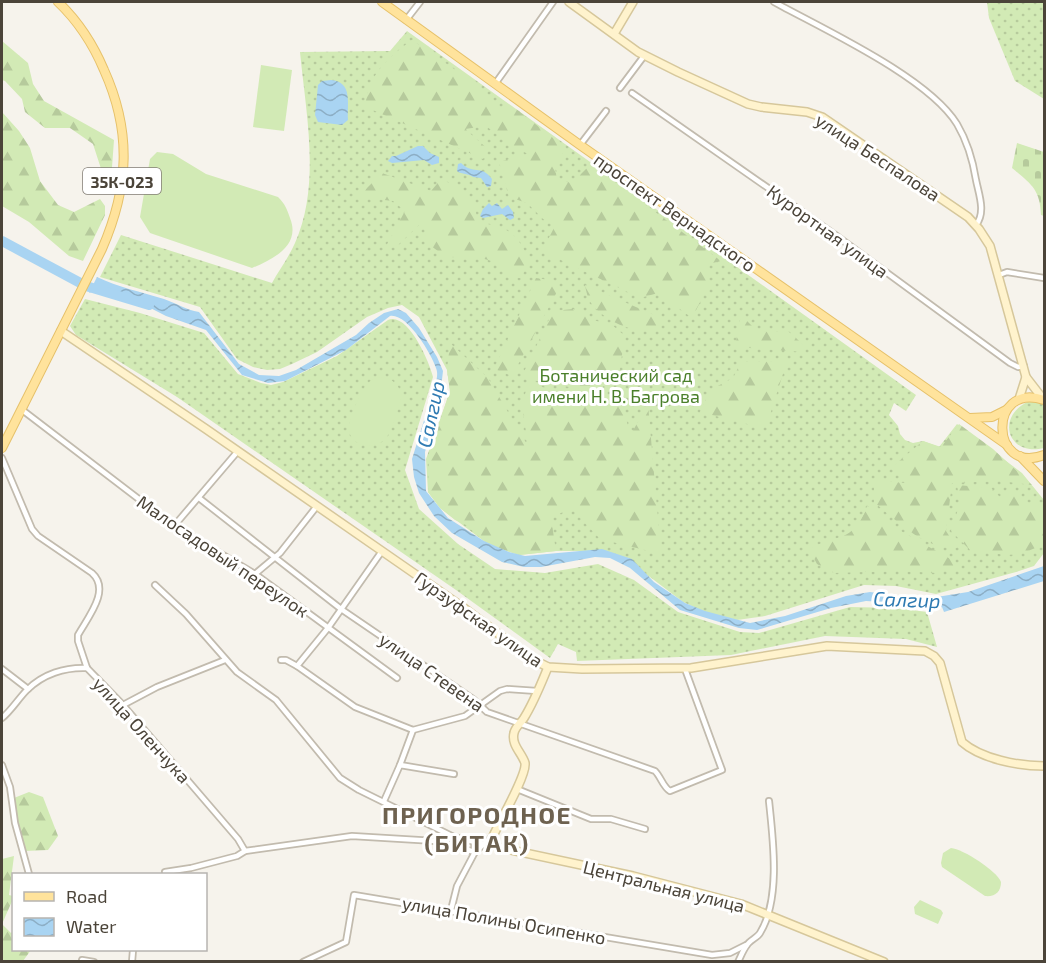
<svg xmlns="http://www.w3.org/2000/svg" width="1046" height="963" font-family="'Exo 2',sans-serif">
  <defs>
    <pattern id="grass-dots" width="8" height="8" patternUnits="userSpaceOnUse" patternTransform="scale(1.5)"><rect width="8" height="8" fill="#d2eab5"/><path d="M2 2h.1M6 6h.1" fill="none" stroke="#b6ca9c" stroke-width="1.8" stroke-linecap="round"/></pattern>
    <pattern id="forest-firs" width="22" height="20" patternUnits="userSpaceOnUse" patternTransform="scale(1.5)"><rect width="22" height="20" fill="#d2eab5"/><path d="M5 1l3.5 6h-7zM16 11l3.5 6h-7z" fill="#b6ca9c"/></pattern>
    <pattern id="cemetery-stones" width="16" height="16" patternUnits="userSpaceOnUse" patternTransform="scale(1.5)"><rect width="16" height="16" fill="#d2eab5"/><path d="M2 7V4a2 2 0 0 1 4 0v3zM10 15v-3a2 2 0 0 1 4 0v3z" fill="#b6ca9c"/></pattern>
    <pattern id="water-waves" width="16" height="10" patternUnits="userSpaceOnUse" patternTransform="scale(1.5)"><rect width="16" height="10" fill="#a9d4f2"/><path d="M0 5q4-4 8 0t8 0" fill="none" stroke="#8caec5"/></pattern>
  </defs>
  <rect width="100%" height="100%" fill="#f6f3ec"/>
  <g fill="url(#grass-dots)">
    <polygon points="987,2 1043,2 1044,6 1044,99 1015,81 989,18"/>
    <path d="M407 31 916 395 906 411 894 403 889 415 898 426 900 434 905 440 913 443 923 441 939 447 957 424 1022 473 1044 500V553L1034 566 1016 572 936 594 896 586 864 585 765 616 737 620 705 612 683 602 650 577 602 551H556L519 555 489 545 440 508 428 492 426 459 450 391 447 370 419 317 402 305 388 308 367 317 317 352 292 364 280 369 267 370 253 367 237 359 200 307 100 277 121 235 272 283C279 270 289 257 295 243 321 185 306 114 300 52L390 51Z"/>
    <path d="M85 299 140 313 204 333 238 374 261 383 271 385 283 382 337 356 388 320C408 312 429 361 433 377L405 470 419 509 458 544 495 569 545 573 598 564 634 580 678 612 740 632 759 633 850 607 896 608 927 612 937 647 906 639 825 636 731 655 577 661 576 652 558 644 550 658 456 590 177 397 76 335 70 326Z"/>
    <path d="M1027 402H1039L1044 404V448C1009 457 995 419 1027 402Z"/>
  </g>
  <g fill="url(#forest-firs)">
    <path d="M412 40 473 82 498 108 516 109 566 148 555 167 557 180 572 183 591 164 721 261 708 264 709 285 692 318 658 293 640 298 542 251 555 226 543 219 527 203 509 197 499 162 528 154 512 146 486 126 465 129 489 150 483 159 366 107C365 77 390 56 412 40Z"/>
    <polygon points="2,41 28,63 33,84 44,101 114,140 111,181 104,178 93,144 70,128 45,128 25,112 22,99 5,81 2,80"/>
    <polygon points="2,112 19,131 30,148 40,181 58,205 74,212 100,199 105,206 105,215 83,261 69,256 29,222 2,206"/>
    <path d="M382 173 431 191 442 178 475 202 477 222C510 228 516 231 530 262L520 278 510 276 502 264 481 258 446 257 427 243 423 221 396 247 385 248 405 211 393 201 358 197Z"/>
    <polygon points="536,278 556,281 559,288 512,376 494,369"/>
    <path d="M585 285 659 317V328C638 337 604 321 591 303 588 299 586 291 585 285Z"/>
    <polygon points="573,309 592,320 611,324 625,336 619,374 596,392 521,378 553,311"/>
    <polygon points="741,315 757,331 789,332 806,347 804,352 735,347"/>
    <polygon points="450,343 488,378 528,446 522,404 528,384 623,404 630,436 648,404 661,554 600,539 571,508 551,518 556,551 519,555 489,545 466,525 455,520 440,508 428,492 429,453 450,391 447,370"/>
    <polygon points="787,361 769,418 759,427 700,412 710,390 733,378 741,362"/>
    <path d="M959 424 993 449 1032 485 1000 481 952 483 946 531 957 548C925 550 897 521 874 502V480L905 483 892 467 923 441 941 447Z"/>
    <polygon points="957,485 991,488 1000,497 1008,488 1026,502 1036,505 1044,513 1044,540 1038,547 1020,554 1006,555 970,550 951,531 960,503"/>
    <path d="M867 506 874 509 899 530 954 561 957 565 955 568 937 573 898 571 834 573 817 564 809 549C838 533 853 544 867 506Z"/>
    <polygon points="29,792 43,797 58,836 48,850 25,851 15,810 14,798"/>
    <polygon points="14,856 9,895 13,896 13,899 2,924 11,933 13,931 14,950 31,950 23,961 2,961 2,859"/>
  </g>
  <path fill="url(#cemetery-stones)" d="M1017 143 1044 152V216L1041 215C1040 189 1031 184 1012 168Z"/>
  <g fill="#d2eab5">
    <polygon points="261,65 292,70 284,131 253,127"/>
    <path d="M157 152 173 154 206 174 278 197C285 204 287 209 290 218 301 245 274 259 252 268L150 233 140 217 150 159Z"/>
    <path d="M381 377C392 378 400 385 402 397 397 409 394 426 387 437 377 450 352 448 349 431 347 421 361 390 368 383 372 379 376 378 381 377Z"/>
    <path d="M951 848C963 849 997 871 1001 882 1001 892 995 897 985 896L942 867 941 863 943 853Z"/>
    <polygon points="920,900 941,910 943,913 938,924 915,914 914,907"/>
  </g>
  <g fill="url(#water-waves)">
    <path d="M331 80C353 82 347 103 348 120L342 125 318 122 315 115 318 85 322 81Z"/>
    <polygon points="418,146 423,146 430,153 439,157 439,163 432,165 424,160 392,163 388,161 392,156 396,156"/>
    <path d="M461 163C473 175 481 164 492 179L491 186 487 187 481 178 473 177C468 173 462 175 457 171L458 164Z"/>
    <polygon points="489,203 492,206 497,203 502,209 508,205 513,212 514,218 510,220 502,214 483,218 480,216 483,209"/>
    <path d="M97 277C118 287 141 292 164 299 176 303 186 310 199 312L239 364 259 375 279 376 296 370 356 335 369 323 384 313 398 309 406 313 419 328 437 357 443 371 439 405 425 452 426 491 448 518 484 541 509 552 525 556 602 549 632 559 654 582 685 603 705 611 750 623 785 616 846 596 870 592 924 599 968 592 1044 566V581L944 612 942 607 931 610 899 603 866 601 831 608 757 630 739 628 680 610 630 568 610 558 595 557 541 567H524L502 562 452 533 434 516 419 493 414 477 412 459 436 382C437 377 438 373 436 368 431 353 407 313 390 316L346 350 285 381 268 383 242 375 206 330 166 316 121 293 99 289 89 293Z"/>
  </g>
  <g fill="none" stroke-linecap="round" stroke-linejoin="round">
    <polyline stroke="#a9d4f2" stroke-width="10" points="2,241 86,286 149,305"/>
    <defs>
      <g id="street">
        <path d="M774 2C823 29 928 77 957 124 967 141 973 161 976 180 979 195 986 212 976 225"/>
        <polyline points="406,20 420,2"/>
        <polyline points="495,84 553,2"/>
        <polyline points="620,88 644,56"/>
        <polyline points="632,93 834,234 1010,363 1018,367 1024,366"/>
        <polyline points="580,145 606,111"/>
        <polyline points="999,275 1007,272 1044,278"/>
        <polyline points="21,409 174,526 255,574 397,678"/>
        <path d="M2 458 32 529 38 536 92 573C111 590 88 617 78 635V641L87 668 123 705 238 839 245 851"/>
        <path d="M199 498 341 609 473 699 487 712 655 771C661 777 663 787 670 791L722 770 685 669"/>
        <polyline points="174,526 238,451"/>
        <polyline points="255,574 280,553 317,506"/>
        <polyline points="155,585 186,614 237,672 276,700 340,778 359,790 454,837 497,847"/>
        <polyline points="281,660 286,660 297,666 355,707 413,730 465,716 500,691 507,689 537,691"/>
        <polyline points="297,666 328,628 382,551"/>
        <polyline points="2,669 28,689"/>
        <polyline points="123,705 157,687 225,660"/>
        <path d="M2 718C11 711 18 699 27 690 43 674 65 667 87 668"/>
        <polyline points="2,765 10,787 15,823 29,874"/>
        <polyline points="400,765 413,730"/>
        <polyline points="517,789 591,819 611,819 645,829"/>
        <polyline points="384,801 400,765 454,774"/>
        <polyline points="165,872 191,868 237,856 245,851 352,836 435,841 475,852 474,842"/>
        <polyline points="451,910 457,886 475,852 493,836"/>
        <polyline points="82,960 94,962"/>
        <polyline points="132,962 133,950"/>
        <polyline points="303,962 346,942 354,895 712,955 730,953 746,945"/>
        <path d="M738 962C741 956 743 950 747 945 750 940 757 938 760 933 781 899 773 839 769 801"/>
      </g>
      <g id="secondary">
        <polyline points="569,2 638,52 678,72 748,104 761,107 807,112 822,117 968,217 979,229 990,246 1026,377 1043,399"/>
        <polyline points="614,34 633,2"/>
        <path d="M61 331 206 429 464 608 532 659 548 667 582 669 691 668 827 646 925 651 934 656 940 663 962 742C981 759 1019 766 1044 766"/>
        <polyline points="1019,399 1026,377"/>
        <path d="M548 667C541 684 534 702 524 718 521 723 515 727 514 733 511 745 522 753 525 763 527 775 499 823 493 836L497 847 633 876 741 904 884 962"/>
      </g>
      <g id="primary">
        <polyline points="382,2 580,145 1007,445"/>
        <path d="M1044 400C987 381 990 476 1044 455"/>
        <polyline points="970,418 992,417 1006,410"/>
        <path d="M2 448 102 249C129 187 132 132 104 70 93 44 78 21 58 2"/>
        <polyline points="1020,456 1044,481"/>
      </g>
    </defs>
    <use href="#street" stroke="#c2bbae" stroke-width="8"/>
    <use href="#secondary" stroke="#d6c79b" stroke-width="10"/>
    <use href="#primary" stroke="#e6c16a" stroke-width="10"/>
    <use href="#street" stroke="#fff" stroke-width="4.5"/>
    <use href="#secondary" stroke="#fff3cd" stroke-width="7"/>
    <use href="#primary" stroke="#ffe39c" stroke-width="8"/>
  </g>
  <g text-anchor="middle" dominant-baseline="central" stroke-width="6" stroke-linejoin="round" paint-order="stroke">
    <rect fill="#fff" stroke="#817c74" stroke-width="1.5" x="83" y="168" width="78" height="26" rx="4.5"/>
    <g font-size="16" font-weight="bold" fill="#4b4439">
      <text x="122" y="181">35К-023</text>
    </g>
    <g font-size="18" fill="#4b4439" stroke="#fff">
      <text transform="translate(878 157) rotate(33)">улица Беспалова</text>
      <text transform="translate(675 212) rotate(35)">проспект Вернадского</text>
      <text transform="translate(828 231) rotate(36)">Курортная улица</text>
      <text transform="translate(223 556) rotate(34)">Малосадовый переулок</text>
      <text transform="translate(479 619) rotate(35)">Гурзуфская улица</text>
      <text transform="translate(432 672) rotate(35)">улица Стевена</text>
      <text transform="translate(142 730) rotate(48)">улица Оленчука</text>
      <text transform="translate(664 886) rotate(14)">Центральная улица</text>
      <text transform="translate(504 920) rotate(10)">улица Полины Осипенко</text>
    </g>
    <g font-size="18" fill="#4a7f2a" stroke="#fff">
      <text x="616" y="375">Ботанический сад<tspan x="616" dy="21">имени Н. В. Багрова</tspan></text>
    </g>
    <g font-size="20" font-style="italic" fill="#2e7ab2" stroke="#fff">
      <text transform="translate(430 414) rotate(-78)">Салгир</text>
      <text transform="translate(907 599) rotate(2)">Салгир</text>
    </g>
    <g font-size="24" font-weight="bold" letter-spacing="1.5" fill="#6e6250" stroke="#fff">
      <text x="477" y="814">ПРИГОРОДНОЕ<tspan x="477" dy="28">(БИТАК)</tspan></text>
    </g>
  </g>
  <rect width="1046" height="963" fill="none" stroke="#4b4439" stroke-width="6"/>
  <rect x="12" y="873" width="195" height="78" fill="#ffffff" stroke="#b7b4b0" stroke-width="1.5"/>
  <rect x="24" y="892" width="30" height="9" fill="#ffe39c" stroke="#b7b4b0" stroke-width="1.5"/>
  <text x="66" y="903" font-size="18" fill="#4b4439">Road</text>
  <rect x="24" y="918" width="30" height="18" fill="url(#water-waves)" stroke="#b7b4b0" stroke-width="1.5"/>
  <text x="66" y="933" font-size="18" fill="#4b4439">Water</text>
</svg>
